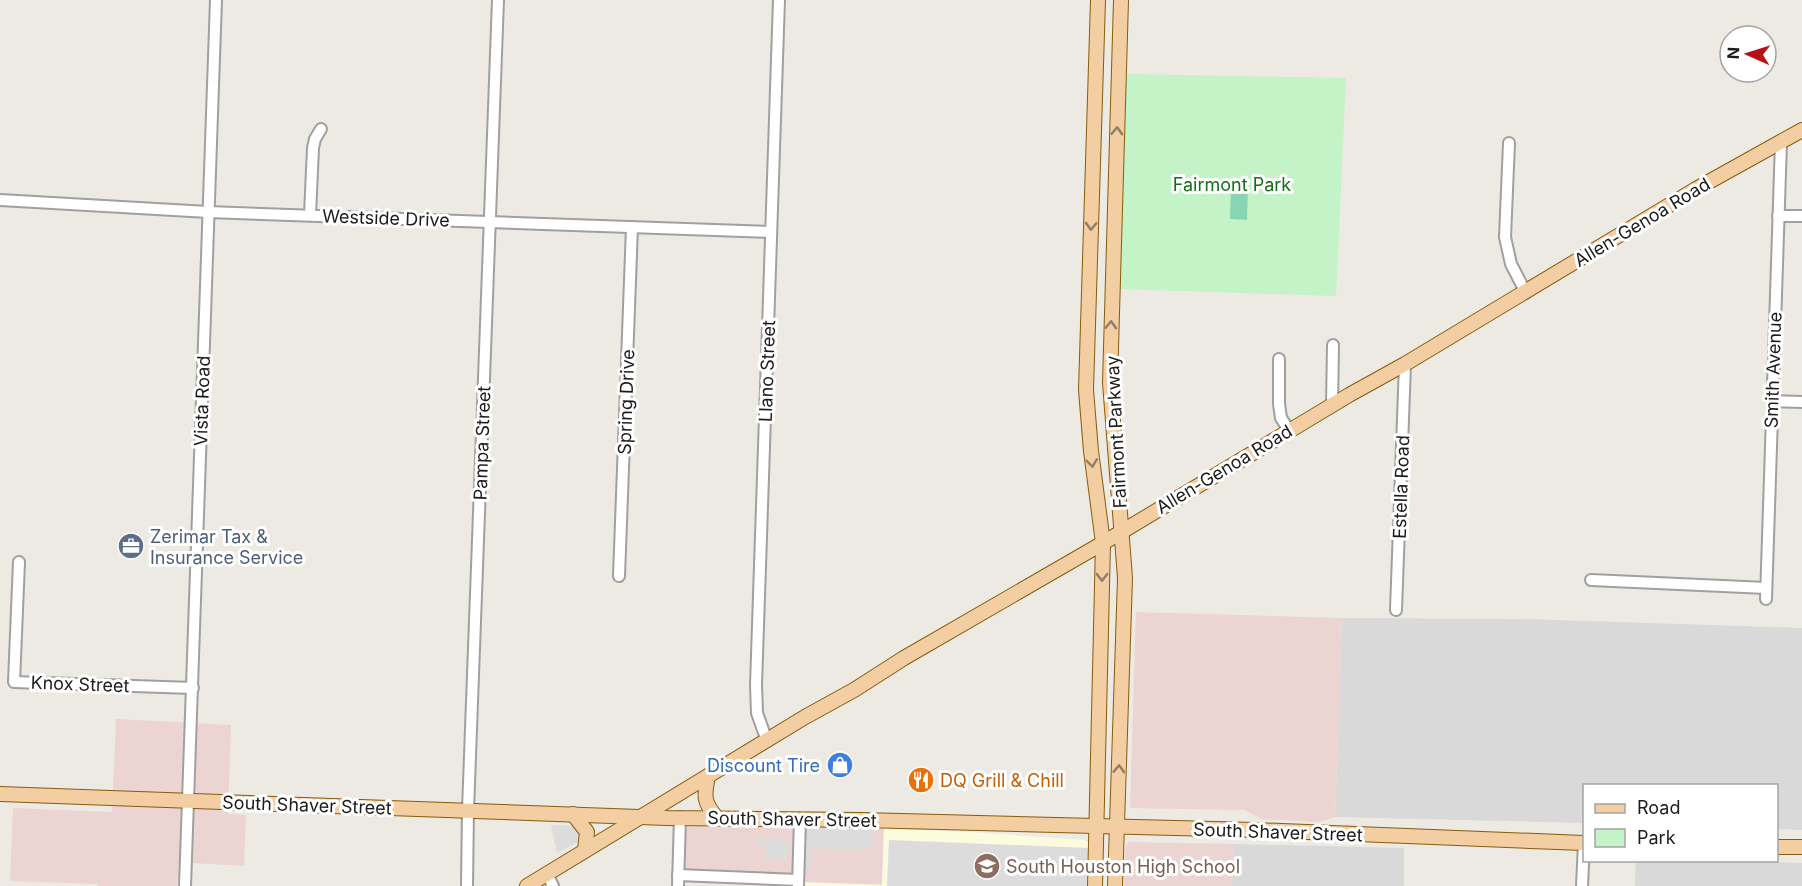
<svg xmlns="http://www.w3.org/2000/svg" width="1802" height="886" font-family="Inter,sans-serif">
  <rect width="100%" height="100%" fill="#ede9e3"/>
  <g fill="#dad9d9">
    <polygon points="1342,618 1525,619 1802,628 1802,830 1777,829 1776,786 1584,786 1584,823 1335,817"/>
    <polygon points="1234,844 1404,848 1404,886 1232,886"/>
    <polygon points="1736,861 1802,863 1802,886 1635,886 1636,861"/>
  </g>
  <g fill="#ecd4d3">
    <polygon points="1136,612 1342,618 1335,817 1320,822 1261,819 1245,810 1130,808"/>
    <polygon points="116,719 231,725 228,814 246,815 244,866 179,862 177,886 98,886 98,884 10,881 13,808 112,812"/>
    <polygon points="802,826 884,829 882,885 800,882"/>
    <polygon points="683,827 796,827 795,877 682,872"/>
    <polygon points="1128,842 1234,844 1232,886 1124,886 1125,850"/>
  </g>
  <polygon fill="#fbfbdd" points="884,829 956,831 1085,840 1089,844 1091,886 800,886 800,882 882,885"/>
  <polygon fill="#c3f3c6" points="1125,74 1346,78 1336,296 1120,289"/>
  <polygon fill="#88d5b5" points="1231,188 1248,189 1247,220 1230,219"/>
  <g fill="#dcdcdc">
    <polygon points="551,825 576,826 581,832 580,841 557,853"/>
    <polygon points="802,826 873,828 872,845 867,850 823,849 822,846 811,845 810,872 801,871"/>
    <polygon points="755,838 787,839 788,859 765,858 765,845 755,845"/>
    <polygon points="889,840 1089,848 1087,886 887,886"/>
  </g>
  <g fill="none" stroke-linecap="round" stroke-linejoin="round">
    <defs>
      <g id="minor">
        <polyline points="1509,143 1505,237 1511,264 1526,293"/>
        <polyline points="0,200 208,212 771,232"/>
        <polyline points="310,215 313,148 315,139 321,129"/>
        <polyline points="1778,216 1802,216"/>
        <polyline points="1279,359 1279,404 1281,418 1289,430"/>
        <polyline points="1773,401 1802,402"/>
        <polyline points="1332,405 1333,345"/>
        <polyline points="19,562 14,682 193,688"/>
        <polyline points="619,576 632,227"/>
        <polyline points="1591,580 1766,588"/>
        <polyline points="1766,599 1781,142"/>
        <polyline points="1396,610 1405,364"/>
        <polyline points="767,741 757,713 756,685 779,0"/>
        <polyline points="547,874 553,886"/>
        <polyline points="678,875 798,880"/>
        <polyline points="185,886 216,0"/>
        <polyline points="467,886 468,810 498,0"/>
        <polyline points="678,886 680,817"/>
        <polyline points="798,886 800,819"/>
        <polyline points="1582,886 1584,843"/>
      </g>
      <g id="major">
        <path d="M708 776C704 796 703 802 717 818"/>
        <polyline points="0,794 667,818 862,820 1255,830 1584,843"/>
        <polyline points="573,814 587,832 585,850"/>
        <polyline points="1776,847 1802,847"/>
        <polyline points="527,886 805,717 854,690 904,658 1103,543 1349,395 1405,364 1696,189 1802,130"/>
        <polyline points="1095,886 1103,543 1091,451 1086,390 1098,0"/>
        <polyline points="1115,886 1125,578 1110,383 1121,0"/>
      </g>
    </defs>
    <use href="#minor" stroke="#a0a0a0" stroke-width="14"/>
    <use href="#major" stroke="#865c0e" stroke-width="16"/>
    <use href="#minor" stroke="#fff" stroke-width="10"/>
    <use href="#major" stroke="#f2cea2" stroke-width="14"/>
  </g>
  <defs><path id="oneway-chevron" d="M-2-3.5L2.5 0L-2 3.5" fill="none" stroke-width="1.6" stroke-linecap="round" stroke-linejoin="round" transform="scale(1.5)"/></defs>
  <g stroke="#927e66">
    <use href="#oneway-chevron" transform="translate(1117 131) rotate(-88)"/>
    <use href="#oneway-chevron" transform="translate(1091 226) rotate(92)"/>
    <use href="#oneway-chevron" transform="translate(1111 325) rotate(-88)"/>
    <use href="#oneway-chevron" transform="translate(1092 463) rotate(83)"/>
    <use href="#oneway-chevron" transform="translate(1102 577) rotate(91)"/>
    <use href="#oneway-chevron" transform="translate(1119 769) rotate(-88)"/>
  </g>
  <defs>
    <symbol id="office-disc" viewBox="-11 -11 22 22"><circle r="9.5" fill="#5c6f8a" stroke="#fff"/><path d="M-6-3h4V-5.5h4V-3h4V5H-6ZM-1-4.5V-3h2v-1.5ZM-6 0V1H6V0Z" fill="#fff"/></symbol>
    <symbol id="shop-disc" viewBox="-11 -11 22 22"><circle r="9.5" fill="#3f7fe0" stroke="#fff"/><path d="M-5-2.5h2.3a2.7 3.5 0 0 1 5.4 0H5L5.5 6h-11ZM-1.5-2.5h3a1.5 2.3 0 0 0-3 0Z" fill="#fff"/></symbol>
    <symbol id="restaurant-disc" viewBox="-11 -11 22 22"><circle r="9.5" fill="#e8710a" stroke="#fff"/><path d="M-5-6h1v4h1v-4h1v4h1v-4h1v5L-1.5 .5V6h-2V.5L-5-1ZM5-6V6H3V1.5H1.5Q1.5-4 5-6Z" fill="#fff"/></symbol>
    <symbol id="school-disc" viewBox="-11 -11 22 22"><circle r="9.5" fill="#8d6e63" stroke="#fff"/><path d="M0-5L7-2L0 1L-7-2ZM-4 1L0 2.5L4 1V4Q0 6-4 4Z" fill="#fff"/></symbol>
  </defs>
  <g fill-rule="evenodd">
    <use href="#office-disc" x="116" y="531" width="30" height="30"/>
    <use href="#shop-disc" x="825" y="750" width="30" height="30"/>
    <use href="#restaurant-disc" x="906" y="765" width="30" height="30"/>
    <use href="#school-disc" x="972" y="851" width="30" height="30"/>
  </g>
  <g text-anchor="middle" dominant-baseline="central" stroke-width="6" stroke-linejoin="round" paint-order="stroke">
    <g font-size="18" fill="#156f1b" stroke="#fff">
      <text x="1232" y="184">Fairmont Park</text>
    </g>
    <g font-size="18" fill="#1c1c1c" stroke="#fff">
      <text transform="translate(386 218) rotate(2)">Westside Drive</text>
      <text transform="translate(1642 222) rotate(-31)">Allen-Genoa Road</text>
      <text transform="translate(1773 370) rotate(-88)">Smith Avenue</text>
      <text transform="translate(767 371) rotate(-88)">Llano Street</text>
      <text transform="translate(202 401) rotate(-88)">Vista Road</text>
      <text transform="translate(626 402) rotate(-88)">Spring Drive</text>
      <text transform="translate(1116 432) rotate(-93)">Fairmont Parkway</text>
      <text transform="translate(482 443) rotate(-88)">Pampa Street</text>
      <text transform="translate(1224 469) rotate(-31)">Allen-Genoa Road</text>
      <text transform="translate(1401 487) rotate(-88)">Estella Road</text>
      <text transform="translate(80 684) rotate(2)">Knox Street</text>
      <text transform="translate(307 805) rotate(2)">South Shaver Street</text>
      <text transform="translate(792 819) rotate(1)">South Shaver Street</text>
      <text transform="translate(1278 832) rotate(2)">South Shaver Street</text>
    </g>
    <g font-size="18" fill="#4e5e75" stroke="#fff" text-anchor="start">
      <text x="150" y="536">Zerimar Tax &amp;<tspan x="150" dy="21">Insurance Service</tspan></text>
    </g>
    <g font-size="18" fill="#366cbe" stroke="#fff" text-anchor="end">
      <text x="820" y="765">Discount Tire</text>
    </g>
    <g font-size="18" fill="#c56008" stroke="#fff" text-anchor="start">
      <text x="940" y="780">DQ Grill &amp; Chill</text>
    </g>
    <g font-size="18" fill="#785e54" stroke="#fff" text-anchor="start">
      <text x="1006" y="866">South Houston High School</text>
    </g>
  </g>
  <rect x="1583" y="784" width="195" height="78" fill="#ffffff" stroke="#a4a4a4" stroke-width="1.5"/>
  <rect x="1595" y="804" width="30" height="9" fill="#f2cea2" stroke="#a4a4a4" stroke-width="1.5"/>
  <text x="1637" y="814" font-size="18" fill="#1c1c1c">Road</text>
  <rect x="1595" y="829" width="30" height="18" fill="#c3f3c6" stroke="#a4a4a4" stroke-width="1.5"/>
  <text x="1637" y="844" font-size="18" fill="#1c1c1c">Park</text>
  <g transform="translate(1748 54) rotate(273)"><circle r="28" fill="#ffffff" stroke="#a4a4a4" stroke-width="1.5"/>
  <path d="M0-4.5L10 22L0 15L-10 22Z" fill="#b51316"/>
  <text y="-9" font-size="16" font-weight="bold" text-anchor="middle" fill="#1c1c1c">N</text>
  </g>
</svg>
